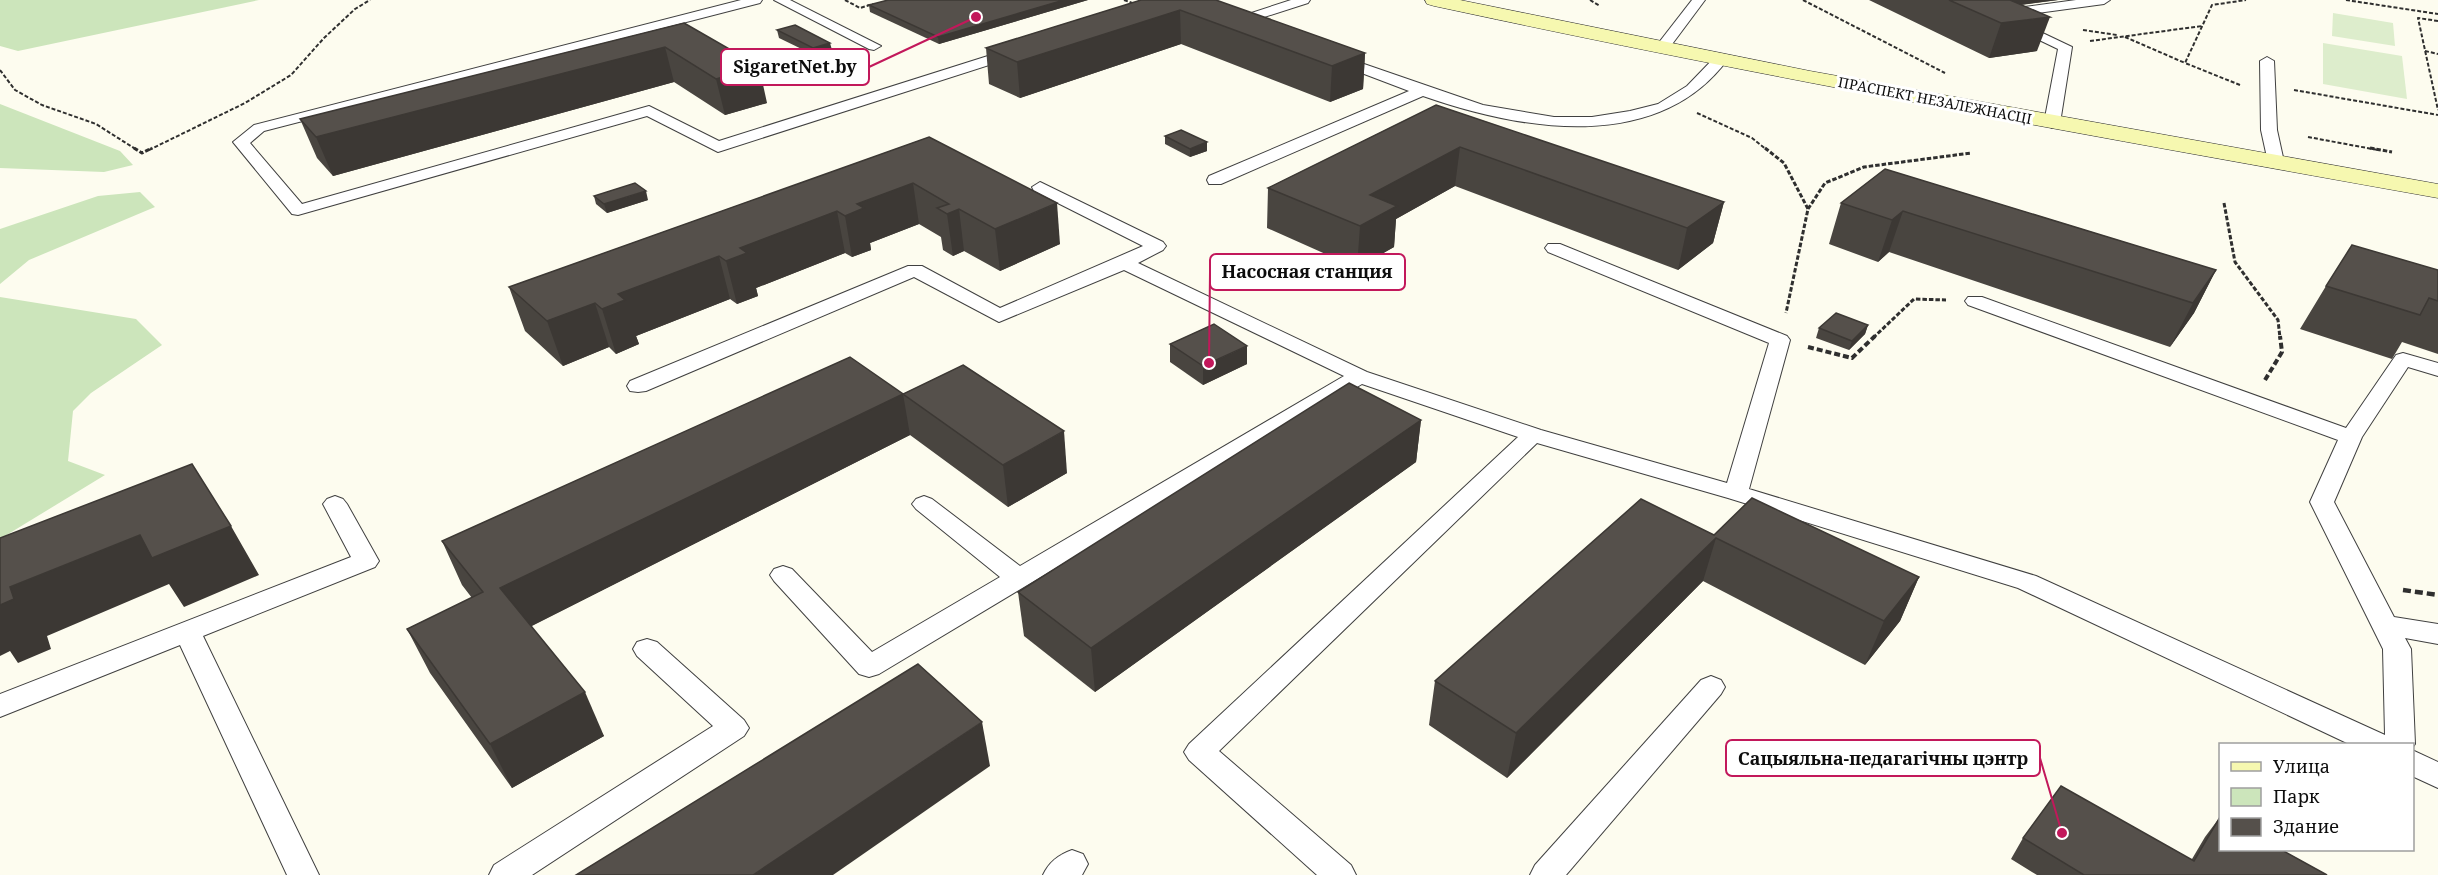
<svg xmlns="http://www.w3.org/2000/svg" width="2438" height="875" font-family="'Noto Serif',serif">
  <rect width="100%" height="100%" fill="#fdfcef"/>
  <g fill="#cce5bb">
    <polygon points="0,0 259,0 18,51 0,46"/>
    <polygon points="0,104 120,151 133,165 104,172 0,168"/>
    <polygon points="140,192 155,207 29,260 0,284 0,229 98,196"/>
    <polygon points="0,297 136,319 162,345 91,393 73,411 68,461 105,475 0,539"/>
  </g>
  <g fill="#ddedcc">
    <polygon points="2333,13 2393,23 2395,46 2332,36"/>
    <polygon points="2323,43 2402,56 2407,99 2323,84"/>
  </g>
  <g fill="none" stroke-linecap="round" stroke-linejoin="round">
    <defs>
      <g id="lane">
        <polygon points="741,0 762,0 760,3 264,131 250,143 302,204 649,106 719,141 1010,49 1015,48 1022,52 1020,55 718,152 647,116 298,215 292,214 233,142 254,125"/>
        <polygon points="774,0 790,0 881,46 874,50 869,49"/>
        <polygon points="1167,0 1185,0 1236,18 1291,0 1310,0 1308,3 1236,26 1169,3"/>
        <polygon points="1692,0 1705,0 1667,51 1657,51 1655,48 1657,45"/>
        <polygon points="2076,0 2110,0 2104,4 2009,17 2072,47 2060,123 2052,128 2044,123 2058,49 1987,15 1994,11"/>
        <path d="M1335 54 1483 105 1554 117H1592L1630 111 1658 104 1687 86 1716 56 1721 55 1728 59C1657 155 1520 130 1423 96L1221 184H1209L1207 180 1209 176 1409 91 1330 61 1328 58Z"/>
        <polygon points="2267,57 2274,61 2277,130 2284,162 2276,167 2268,162 2261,130 2260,61"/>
        <polygon points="1040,182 1163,242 1166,246 1163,250 1138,263 1367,372 1541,430 1727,483 1769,343 1548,252 1545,248 1548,244 1560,244 1787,336 1790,340 1749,489 2036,576 2385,735 2383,649 2310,502 2338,440 1968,305 1965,301 1968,297 1982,297 2346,428 2396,355 2403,353 2438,363 2438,376 2408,367 2362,437 2334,502 2394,617 2438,624 2438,644 2405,638 2411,649 2415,744 2412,748 2412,744 2349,744 2018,588 1728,498 1537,443 1219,751 1351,865 1356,875 1317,875 1189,760 1184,752 1189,744 1518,437 1362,384 879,674 869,677 859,674 774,581 770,575 774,569 783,566 792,569 872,652 1000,577 916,509 912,504 916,499 924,496 932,499 1020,566 1344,376 1124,270 999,322 914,277 646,391 638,392 630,391 627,386 630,381 908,266 922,266 1000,308 1143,246 1034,191 1032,187"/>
        <polygon points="335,496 343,499 347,504 379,561 375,567 203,636 319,875 287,875 180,645 0,717 0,694 351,557 323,504 327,499"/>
        <polygon points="647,639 657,642 744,720 749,728 744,736 532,875 489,875 494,865 713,726 637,656 633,649 637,642"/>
        <polygon points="1711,676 1721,680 1725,687 1721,694 1566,875 1530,875 1535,865 1701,680"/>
        <polygon points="2412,750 2438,762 2438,788 2412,776"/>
        <path d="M1072 850 1083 854 1088 864 1082 875H1043C1049 862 1058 855 1072 850Z"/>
      </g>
      <path id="secondary" d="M1425 0H1460L1810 71 2438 184V198C2103 138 1767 78 1434 6L1427 4Z"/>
    </defs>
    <use href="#lane" stroke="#404040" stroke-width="2"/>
    <use href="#secondary" stroke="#2f2f2f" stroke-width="1"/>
    <g stroke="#2f2f2f" stroke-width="2" stroke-dasharray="4 2" stroke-linecap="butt">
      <polyline points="845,0 860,8 873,4"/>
      <polyline points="1124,0 1135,4"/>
      <polyline points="1590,0 1600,6"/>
      <polyline points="1803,0 1945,73"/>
      <polyline points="2346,0 2438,14"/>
      <polyline points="2438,21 2418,18 2438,110"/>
      <polyline points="2083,30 2117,35"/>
      <polyline points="2125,37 2185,63"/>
      <polyline points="2090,41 2202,26"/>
      <polyline points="2425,51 2438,54"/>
      <polyline points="0,70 15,90 42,105 96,124 137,150"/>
      <polyline points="2240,85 2185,63 2212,5 2246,0"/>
      <polyline points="2294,90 2438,115"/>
      <polyline points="1697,113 1752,138 1767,150"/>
      <polyline points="2308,137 2378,150"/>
      <polyline points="149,150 245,103 291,75 324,38 355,9 370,0"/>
    </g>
    <g stroke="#2f2f2f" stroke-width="3" stroke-dasharray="4.5 2" stroke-linecap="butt">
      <polyline points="134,148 142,153 152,148"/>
      <polyline points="1765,148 1784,163 1808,209 1786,313"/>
      <polyline points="2370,148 2392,152"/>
      <polyline points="2224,203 2235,262 2278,320 2280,338"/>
      <polyline points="1808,209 1825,183 1864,167 1971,153"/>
      <polyline points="1873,338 1914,299 1946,300"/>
    </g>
    <g stroke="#2f2f2f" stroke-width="4" stroke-dasharray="6 3" stroke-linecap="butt">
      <polyline points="1808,347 1852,358 1875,336"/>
      <polyline points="2265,380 2282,352 2280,336"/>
    </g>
    <polyline stroke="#2f2f2f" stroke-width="4.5" stroke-dasharray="8 4" stroke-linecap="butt" points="2403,590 2438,595"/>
    <use href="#lane" fill="#fff" fill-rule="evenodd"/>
    <use href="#secondary" fill="#f6f8b0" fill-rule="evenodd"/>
  </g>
  <g fill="#494540">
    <polygon points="1088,0 939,44 870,12 869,5"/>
    <polygon points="1141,0 1365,53 1363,89 1330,102 1181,44 1020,98 989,84 986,48"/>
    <polygon points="1869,0 2058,0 2021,5 2037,51 1989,58"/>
    <polygon points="684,23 767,103 725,115 674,82 333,176 317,158 300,119"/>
    <polygon points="777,30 832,50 814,55 779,38"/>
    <polygon points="1436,105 1724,202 1713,243 1678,270 1455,186 1396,219 1394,247 1357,268 1267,228 1268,188"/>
    <polygon points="1165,136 1207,151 1190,157 1165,144"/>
    <polygon points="929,137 1060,244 1000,271 964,251 953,256 943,250 941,237 919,224 870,243 871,250 852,257 845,253 756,288 758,296 737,304 730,299 636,336 639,344 616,354 609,347 563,366 525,331 509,287"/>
    <polygon points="1885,169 2216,270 2194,313 2170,347 1889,252 1878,262 1829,244 1841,203"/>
    <polygon points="594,196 648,200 607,213 596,204"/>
    <polygon points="2438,270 2438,354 2402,342 2392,359 2300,329 2326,286"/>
    <polygon points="1868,325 1865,334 1849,350 1816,338 1819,328"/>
    <polygon points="1170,344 1247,364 1203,385 1170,362"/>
    <polygon points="903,394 1067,473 1008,507 910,435 531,626 604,736 512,788 430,673 407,629 472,598 462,585 442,541"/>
    <polygon points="1421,420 1416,462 1095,692 1024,636 1018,592"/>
    <polygon points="1714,535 1919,577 1900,621 1865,665 1703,581 1507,778 1429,725 1435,681"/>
    <polygon points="2220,817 2327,875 2037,875 2011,859 2023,838 2192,859 2205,837"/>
  </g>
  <g fill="#3c3834">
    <polygon points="1064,0 1088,0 939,44 938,37"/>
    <polygon points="1958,0 2058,0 1973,11"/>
    <polygon points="1180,10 1181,44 1020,98 1017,62"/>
    <polygon points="2050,17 2037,51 1989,58 2001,23"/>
    <polygon points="830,43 832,50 814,55 813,48"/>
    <polygon points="665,47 674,82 333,176 316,137"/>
    <polygon points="1365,53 1363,89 1330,102 1332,66"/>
    <polygon points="759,66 767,103 725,115 716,79"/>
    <polygon points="1207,142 1207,151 1190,157 1190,149"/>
    <polygon points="1460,147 1455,186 1396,219 1394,247 1357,268 1360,226 1370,195"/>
    <polygon points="913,183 919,224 870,243 871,250 852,257 845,216 857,204"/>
    <polygon points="646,191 648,200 607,213 604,204"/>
    <polygon points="1724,202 1713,243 1678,270 1687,228"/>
    <polygon points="1057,203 1060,244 1000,271 995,229"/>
    <polygon points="959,209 964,251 953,256 947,214"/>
    <polygon points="837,211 845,253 756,288 758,296 737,304 726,261 740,248"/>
    <polygon points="1903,211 1889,252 1878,262 1892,220"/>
    <polygon points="719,256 730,299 636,336 639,344 616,354 602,309 618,294"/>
    <polygon points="2216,270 2194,313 2170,347 2193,303"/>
    <polygon points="595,303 609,347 563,366 547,321"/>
    <polygon points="1868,325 1865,334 1849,350 1852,341"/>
    <polygon points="1247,346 1247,364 1203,385 1203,366"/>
    <polygon points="903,394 910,435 520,632 500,588"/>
    <polygon points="1421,420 1416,462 1095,692 1091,648"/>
    <polygon points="1064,431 1067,473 1008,507 1003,465"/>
    <polygon points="231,526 259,575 184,607 169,584 47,636 51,649 18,663 10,651 0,656 0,605 10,587 140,535"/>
    <polygon points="1716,538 1703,581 1507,778 1516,733"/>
    <polygon points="1919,577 1900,621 1865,665 1884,621"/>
    <polygon points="585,692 604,736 512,788 490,744"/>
    <polygon points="982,722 990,766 833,875 753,875"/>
  </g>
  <g fill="#55504b" stroke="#3c3834" stroke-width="1.5">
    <polygon points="888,0 1064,0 938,37 869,5"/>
    <polygon points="1141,0 1216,0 1365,53 1332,66 1180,10 1017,62 986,48"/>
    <polygon points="1949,0 2010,0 2050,17 2001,23"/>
    <polygon points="684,23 759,66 716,79 665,47 316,137 300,119"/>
    <polygon points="795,25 830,43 813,48 777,30"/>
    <polygon points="1436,105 1724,202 1687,228 1460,147 1370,195 1397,206 1360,226 1268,188"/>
    <polygon points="1181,130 1207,142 1190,149 1165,136"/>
    <polygon points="929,137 1057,203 995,229 959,209 947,214 937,208 949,204 913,183 857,204 864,208 845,216 837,211 740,248 747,253 726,261 719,256 618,294 625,300 602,309 595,303 547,321 509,287"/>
    <polygon points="1885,169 2216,270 2193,303 1903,211 1892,220 1841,203"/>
    <polygon points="635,183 646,191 604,204 594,196"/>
    <polygon points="2352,245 2438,270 2438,301 2429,298 2420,315 2326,286"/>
    <polygon points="1836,313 1868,325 1852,341 1819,328"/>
    <polygon points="1214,324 1247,346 1203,366 1170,344"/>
    <polygon points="850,357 903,394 500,588 585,692 490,744 407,629 483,592 442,541"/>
    <polygon points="963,365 1064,431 1003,465 903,394"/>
    <polygon points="1349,383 1421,420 1091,648 1018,592"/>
    <polygon points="192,464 231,526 152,558 140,535 10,587 14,599 0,605 0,538"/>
    <polygon points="1752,498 1919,577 1884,621 1716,538 1516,733 1435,681 1641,499 1714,535"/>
    <polygon points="918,664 982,722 753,875 576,875"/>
    <polygon points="2061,786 2194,861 2220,817 2220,849 2280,849 2327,875 2084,875 2023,838"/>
  </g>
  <g text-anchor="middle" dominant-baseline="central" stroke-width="6" stroke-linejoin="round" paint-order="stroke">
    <g font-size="14" fill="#0d0d0d" stroke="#fff">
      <text transform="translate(1935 100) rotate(11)">ПРАСПЕКТ НЕЗАЛЕЖНАСЦІ</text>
    </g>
  </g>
  <path fill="none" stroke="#c2185b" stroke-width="2" d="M976 17L869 67M1209 363L1210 272M2062 833L2040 758"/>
  <g fill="#c2185b" stroke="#fff" stroke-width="2">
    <circle cx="976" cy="17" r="6"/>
    <circle cx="1209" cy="363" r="6"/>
    <circle cx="2062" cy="833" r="6"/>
  </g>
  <g fill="#fff" stroke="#c2185b" stroke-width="2">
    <rect x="721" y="49" width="148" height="36" rx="6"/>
    <rect x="1210" y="254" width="195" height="36" rx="6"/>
    <rect x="1726" y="740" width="314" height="36" rx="6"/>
  </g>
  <g font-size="18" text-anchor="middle" font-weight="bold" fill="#0d0d0d">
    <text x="795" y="73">SigaretNet.by</text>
    <text x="1307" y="278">Насосная станция</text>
    <text x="1883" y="765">Сацыяльна-педагагічны цэнтр</text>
  </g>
  <rect x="2219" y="743" width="195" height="108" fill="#ffffff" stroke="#9e9e9e" stroke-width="1.5"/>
  <rect x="2231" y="762" width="30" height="9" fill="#f6f8b0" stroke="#9e9e9e" stroke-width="1.5"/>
  <text x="2273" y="773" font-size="18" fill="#0d0d0d">Улица</text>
  <rect x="2231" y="788" width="30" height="18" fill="#cce5bb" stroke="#9e9e9e" stroke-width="1.5"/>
  <text x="2273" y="803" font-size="18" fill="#0d0d0d">Парк</text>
  <rect x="2231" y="818" width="30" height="18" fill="#55504b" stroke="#9e9e9e" stroke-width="1.5"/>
  <text x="2273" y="833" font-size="18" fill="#0d0d0d">Здание</text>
</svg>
